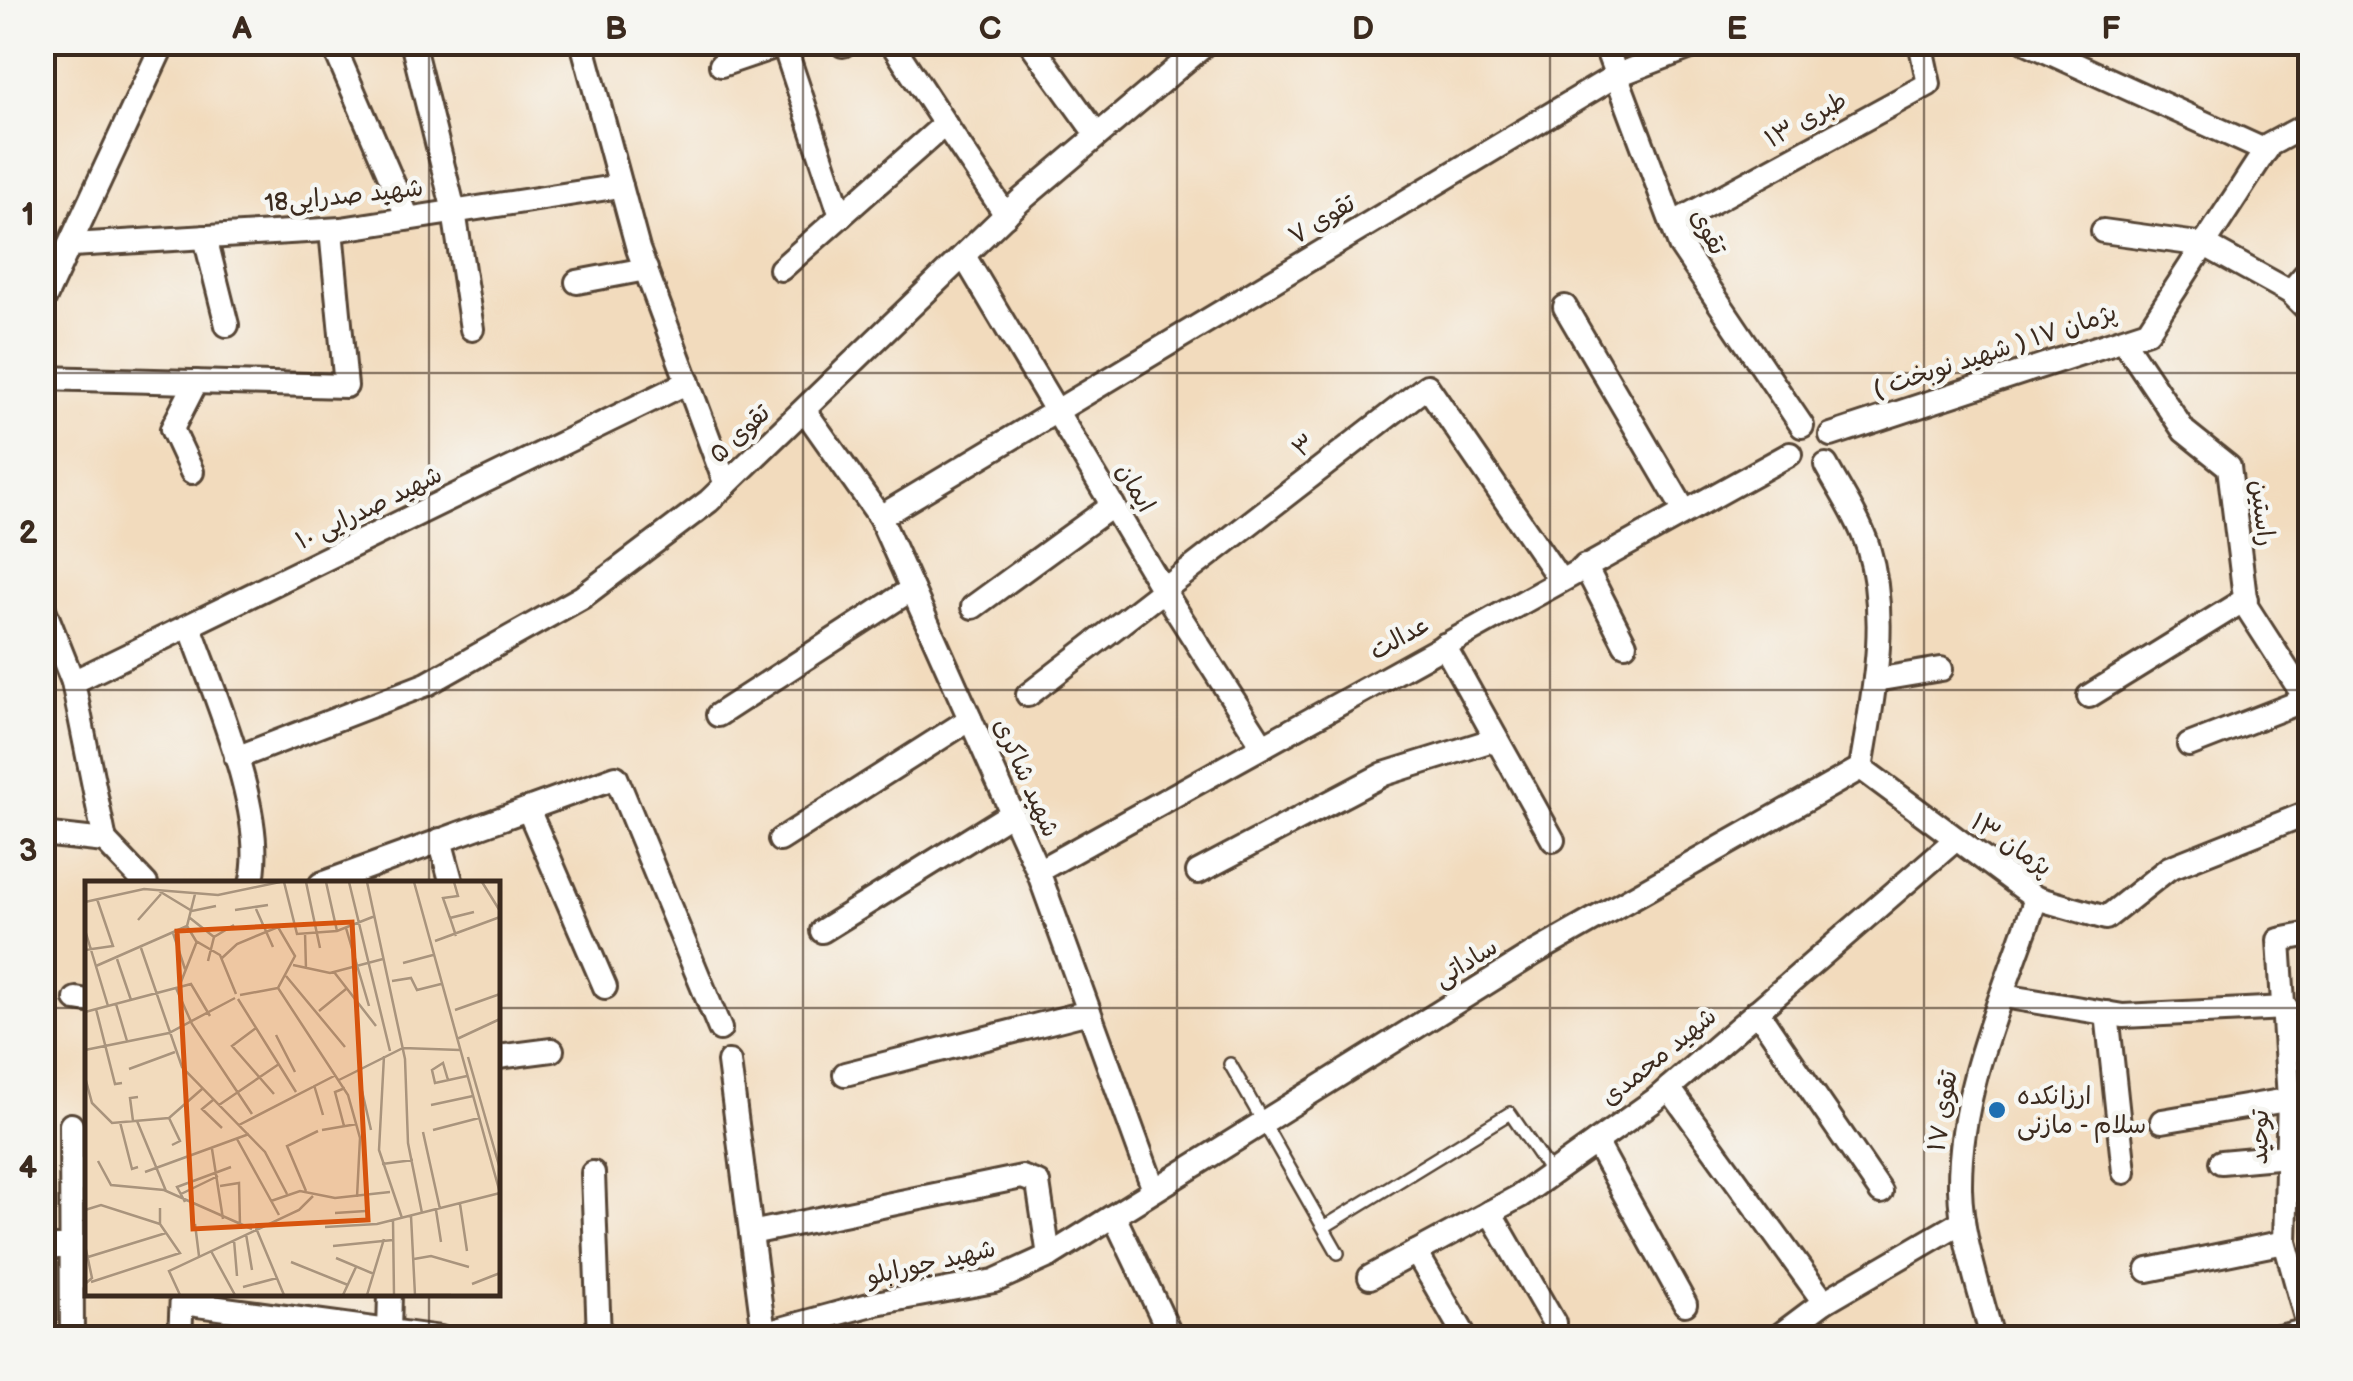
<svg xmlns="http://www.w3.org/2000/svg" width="2353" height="1381" font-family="'Balsamiq Sans','Playpen Sans Arabic',sans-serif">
  <rect width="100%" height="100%" fill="#f6f6f2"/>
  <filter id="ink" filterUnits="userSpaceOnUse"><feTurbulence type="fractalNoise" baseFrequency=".01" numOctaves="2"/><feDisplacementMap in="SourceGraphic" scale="20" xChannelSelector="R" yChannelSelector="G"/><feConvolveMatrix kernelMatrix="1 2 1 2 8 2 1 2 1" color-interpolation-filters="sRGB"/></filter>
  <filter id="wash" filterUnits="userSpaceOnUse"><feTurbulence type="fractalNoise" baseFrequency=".0048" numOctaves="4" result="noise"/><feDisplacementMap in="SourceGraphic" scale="40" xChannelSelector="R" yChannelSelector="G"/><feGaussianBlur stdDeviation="2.25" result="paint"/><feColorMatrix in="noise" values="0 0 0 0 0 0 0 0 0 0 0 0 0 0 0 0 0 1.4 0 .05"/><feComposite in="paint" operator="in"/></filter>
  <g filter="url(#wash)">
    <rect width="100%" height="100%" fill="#f2dbbd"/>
  </g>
  <g filter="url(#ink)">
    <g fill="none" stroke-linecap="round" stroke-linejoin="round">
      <defs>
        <g id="service">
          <polyline points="1230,1064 1338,1253"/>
          <polyline points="1324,1227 1510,1113 1551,1173"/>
        </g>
        <g id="minor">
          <polyline points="332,42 408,218"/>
          <polyline points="412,42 454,211 472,329"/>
          <polyline points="582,42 638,249 726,485"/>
          <polyline points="783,42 841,216"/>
          <polyline points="891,42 945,124"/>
          <polyline points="1030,42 1097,135"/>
          <polyline points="1604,42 1680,245 1802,426"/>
          <polyline points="2026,42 2266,151"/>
          <polyline points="843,45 847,42"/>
          <polyline points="721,65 783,44"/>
          <polyline points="1672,224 1929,84 1920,42"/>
          <polyline points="2103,231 2205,245 2290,292 2310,312"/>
          <polyline points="205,237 227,325"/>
          <polyline points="72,245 341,229 621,186"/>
          <polyline points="964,256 1163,590 1263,746"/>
          <polyline points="781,269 945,124 1006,215"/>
          <polyline points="577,282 646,269"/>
          <polyline points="2290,292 2310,269"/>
          <polyline points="42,304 164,42"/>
          <polyline points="1565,307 1684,510"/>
          <polyline points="2123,340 2184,431 2229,467 2246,606 2302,693 2310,715"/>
          <polyline points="42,378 346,386 331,230"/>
          <polyline points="805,411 880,517 1038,871 1154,1190"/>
          <polyline points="1831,435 2148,331 2269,145 2310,123"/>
          <path d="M1826 465C1840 491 1859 519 1868 547 1890 620 1873 695 1861 768"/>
          <polyline points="192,472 172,429 196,382"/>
          <polyline points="880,517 1615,76 1704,42"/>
          <polyline points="1585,566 1625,644"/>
          <polyline points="42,604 73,682 105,841 146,884"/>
          <polyline points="973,607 1113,505"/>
          <path d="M190 626C213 692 269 817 251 884"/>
          <polyline points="1444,645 1553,840"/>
          <polyline points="1875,680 1941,669"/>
          <polyline points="73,682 688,382"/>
          <polyline points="1028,695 1427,386 1560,580"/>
          <polyline points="2089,696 2246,599"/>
          <polyline points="718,715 912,589"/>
          <polyline points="2189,745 2310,698"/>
          <polyline points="236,758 427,684 582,597 709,501 1020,201 1208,42"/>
          <polyline points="528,809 605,987"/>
          <polyline points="42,834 105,841"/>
          <polyline points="440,840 452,884"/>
          <polyline points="780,840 970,719"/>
          <polyline points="1038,871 1790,454"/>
          <polyline points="1198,872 1384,774 1496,739"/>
          <polyline points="321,884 616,777 720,1029"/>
          <polyline points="822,931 1012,813"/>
          <polyline points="2310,934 2279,940 2289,1099 2285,1242 2310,1332"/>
          <polyline points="2003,996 2123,1016 2286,1008"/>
          <polyline points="76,999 88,1001"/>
          <polyline points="1757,1011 1881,1192"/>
          <polyline points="2107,1013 2124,1172"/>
          <polyline points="498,1057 552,1050"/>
          <polyline points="729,1062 764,1334"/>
          <polyline points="845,1074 1089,1012"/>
          <polyline points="1669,1088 1824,1302"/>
          <polyline points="2162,1121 2310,1096"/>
          <polyline points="71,1125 72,1338"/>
          <polyline points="1596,1142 1685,1304"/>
          <polyline points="2221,1162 2287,1156"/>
          <polyline points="593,1173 599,1338"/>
          <polyline points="1490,1212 1554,1323"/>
          <polyline points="1114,1216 1172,1338"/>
          <polyline points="751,1233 1022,1177 1038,1183 1049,1256"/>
          <polyline points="42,1247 84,1247"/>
          <polyline points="1416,1252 1466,1338"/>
          <polyline points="2148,1270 2285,1242"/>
          <polyline points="1370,1277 1520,1196 1655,1100 1955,840"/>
          <polyline points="182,1303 441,1338"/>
          <polyline points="389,1332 390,1294"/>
          <polyline points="180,1338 182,1294"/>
          <polyline points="748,1338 876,1303 994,1281 1049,1256 1533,954 1861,768 2036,898 2106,918 2169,868 2310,812"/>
          <polyline points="1776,1338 1824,1302 1963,1221"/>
          <path d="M1992 1338C1980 1290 1961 1238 1960 1188 1959 1087 2005 992 2036 898"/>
          <polyline points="2275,1338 2309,1330"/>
        </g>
      </defs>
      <use href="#service" stroke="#564536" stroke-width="16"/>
      <use href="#minor" stroke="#564536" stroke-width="28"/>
      <use href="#service" stroke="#fff" stroke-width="11"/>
      <use href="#minor" stroke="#fff" stroke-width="22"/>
    </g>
  </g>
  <path fill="none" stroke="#3b2a1e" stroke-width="2.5" stroke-opacity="0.55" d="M429 42V884M803 42V1338M1177 42V1338M1550 42V1338M1924 42V1338M42 373H2310M42 690H2310M42 1008H88M498 1008H2310M429 1294V1338"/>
  <circle fill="#1f6fb2" stroke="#f6f6f2" stroke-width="4" cx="1997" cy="1110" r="10"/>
  <g text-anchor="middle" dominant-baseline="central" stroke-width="9" stroke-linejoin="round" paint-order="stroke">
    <g font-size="25" fill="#3b2a1e" stroke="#f6f6f2">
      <text transform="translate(1806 120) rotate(-29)">طبری ۱۳</text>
      <text transform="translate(344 196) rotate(-6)">شهید صدرایی18</text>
      <text transform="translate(1322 220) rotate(-31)">تقوی ۷</text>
      <text transform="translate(1708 232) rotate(62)">تقوی</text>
      <text transform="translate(1995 351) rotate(-18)">پژمان ۱۷ ( شهید نوبخت )</text>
      <text transform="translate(740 434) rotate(-43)">تقوی ۵</text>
      <text transform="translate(1304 446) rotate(-38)">۳</text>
      <text transform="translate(1135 488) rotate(60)">ایمان</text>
      <text transform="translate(369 508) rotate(-26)">شهید صدرایی ۱۰</text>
      <text transform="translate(2262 513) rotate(83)">راستین</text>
      <text transform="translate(1400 638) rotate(-29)">عدالت</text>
      <text transform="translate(1026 778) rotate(66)">شهید شاکری</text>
      <text transform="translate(2011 845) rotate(34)">پژمان ۱۳</text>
      <text transform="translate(1466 963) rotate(-32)">ساداتی</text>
      <text transform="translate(1659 1057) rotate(-39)">شهید محمدی</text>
      <text transform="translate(1943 1111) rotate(-81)">تقوی ۱۷</text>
      <text transform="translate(2260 1137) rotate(-89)">توحید</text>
      <text transform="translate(931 1263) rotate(-13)">شهید جورابلو</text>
    </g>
    <g font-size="25" fill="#3b2a1e" stroke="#f6f6f2" text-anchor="start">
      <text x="2017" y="1096">ارزانکده<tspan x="2017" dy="29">سلام - مازنی</tspan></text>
    </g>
  </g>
  <g transform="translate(85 881)">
    <rect width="415" height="415" fill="#f2dbbd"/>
    <path fill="none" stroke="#a9947d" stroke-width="2.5" d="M199 1 212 53 252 50 290 35M221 1 235 67M241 1 252 50M264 1 305 170M282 1 320 178 323 262 337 332M329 1 415 312M397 1 415 30M74 10 107 30 131 25M110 13 102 45 111 60 135 74 151 113M0 21 59 8 133 14 195 1M171 28 188 66M150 29 183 24M105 37 129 56M365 37 358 17 373 15 369 1M53 39 76 13M261 47 284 125M0 49 23 125M88 52 100 88M220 52 221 88M371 55 365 37 389 31M350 60 415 36M56 67 97 186 180 271 202 313M0 69 28 65 12 18M137 77 152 63 193 46 210 75 193 107 263 214 275 257 272 316M32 78 46 119M123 80 129 56 149 44M318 82 348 74M208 84 245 92 298 78M11 85 102 45M249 91 291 145M201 95 260 166M307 100 326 97 332 109 356 103M94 106 112 60M91 107 107 143 167 233M155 114 193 107M153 118 211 211M31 123 42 160M11 128 30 203 37 202M370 129 415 113M234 130 261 108M0 131 106 103 125 135M171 147 147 165 189 213M191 154 210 191M372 158 415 138M0 169 84 152 150 117M299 175 294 269 317 337M383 176 415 288M44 188 90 171M0 196 7 222 27 242 84 237 117 208M254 199 318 167 375 169M363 199 358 182 347 189 350 202 382 195M229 204 238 234M277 210 286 249M128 219 117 228 137 247M134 224 194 183M346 224 388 215M84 237 95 260 87 264M48 240 45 217 53 216M52 240 81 310M35 241 47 288 53 286M154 244 251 194M259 245 250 211 260 207M237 249 272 243M348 249 394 237M338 251 355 328M152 258 194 334M127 268 138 338M13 280 26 304 79 309 167 348M297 283 328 279M60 291 164 253M135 305 154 302 155 344M221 310 202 265 233 250M96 313 133 295M186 320 215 310 250 317 305 311M100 321 92 306 146 286M375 323 382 370M0 329 16 324 75 343M351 329 356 361M250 332 281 330M326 335 330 414H366M308 339 309 414M110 343 114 375M240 346 292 343 415 312M171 347 199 414M161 353 167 389M149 359 152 395M0 364 7 397 0 403M248 365 308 359M126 370 150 414M3 376 81 352M251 377 289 393M329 378 346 375 384 386M206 381 263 404M6 401 95 372 75 343V327M387 403 415 392M158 406 192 397M95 414 84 390 214 329 228 315M258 414 271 386M282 414 299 358"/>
    <path fill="#d7540e" fill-opacity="0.15" stroke="#d7540e" stroke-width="5" d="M267 41 283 339 108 348 92 50Z"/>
    <rect width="415" height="415" fill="none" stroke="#3b2a1e" stroke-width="5"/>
  </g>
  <rect width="2353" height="1381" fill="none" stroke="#f6f6f2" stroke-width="110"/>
  <rect x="55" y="55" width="2243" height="1271" fill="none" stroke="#3b2a1e" stroke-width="4"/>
  <g font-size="32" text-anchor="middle" font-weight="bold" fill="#3b2a1e">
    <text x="242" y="39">A</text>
    <text x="616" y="39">B</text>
    <text x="990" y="39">C</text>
    <text x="1363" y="39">D</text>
    <text x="1737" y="39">E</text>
    <text x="2111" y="39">F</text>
    <text x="28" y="225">1</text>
    <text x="28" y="543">2</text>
    <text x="28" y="861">3</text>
    <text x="28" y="1178">4</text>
  </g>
</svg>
